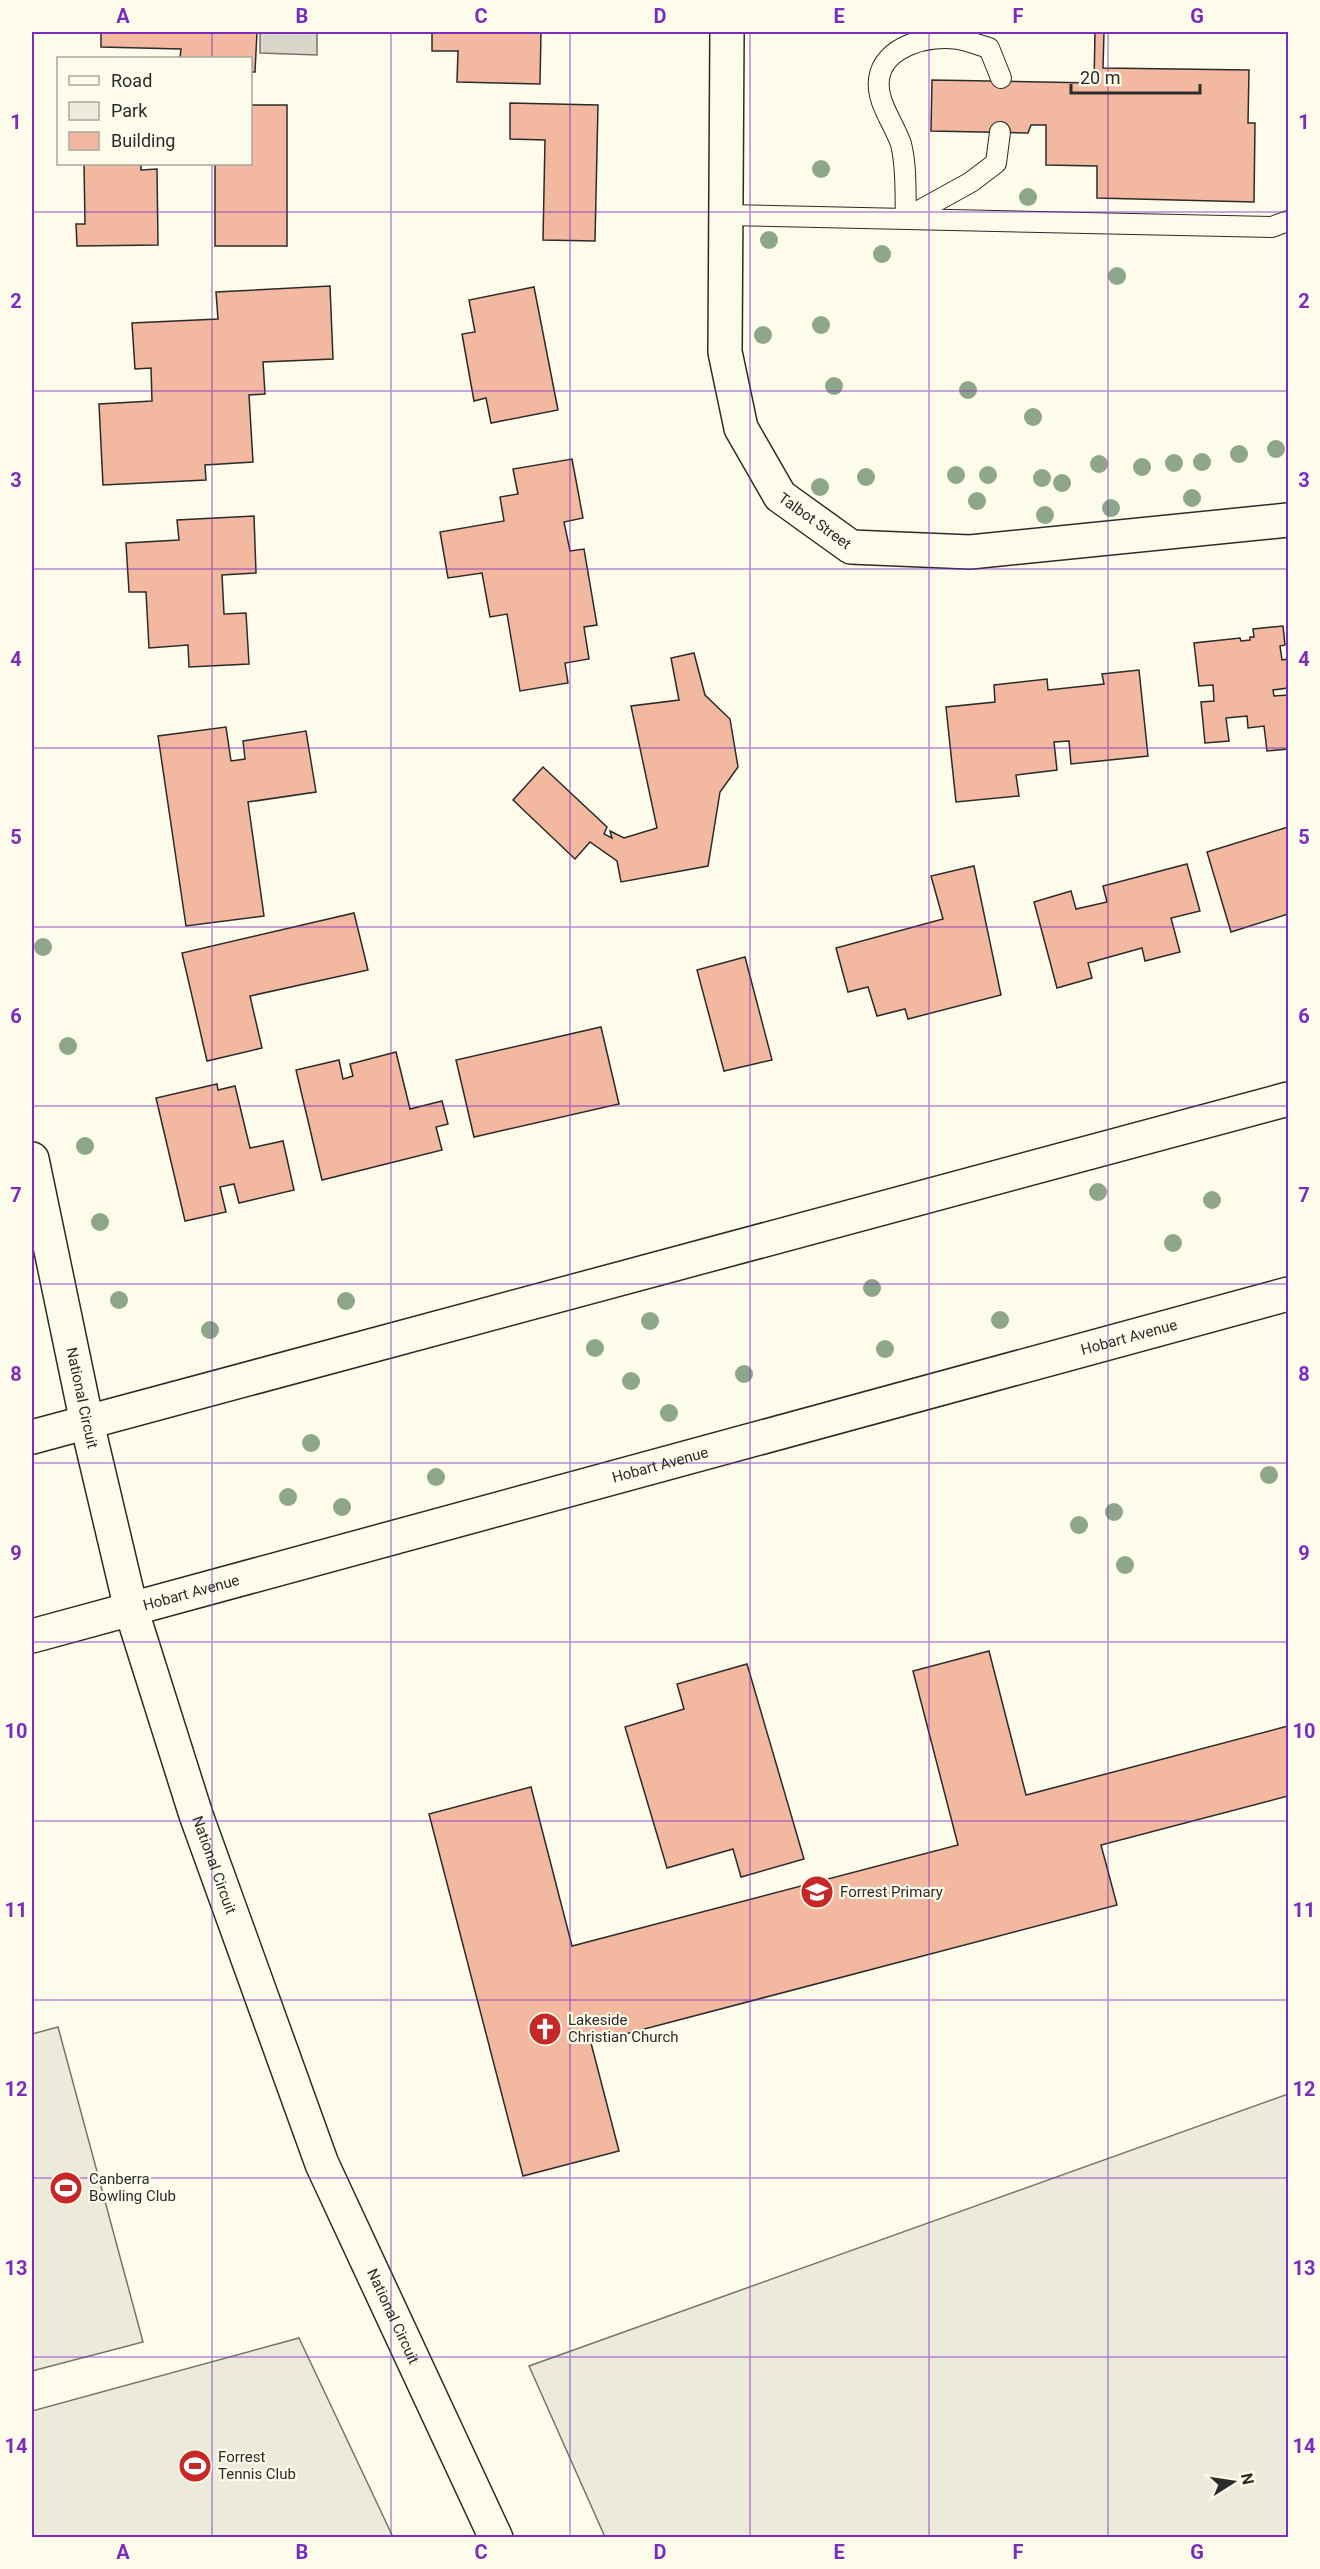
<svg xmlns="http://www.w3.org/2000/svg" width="1320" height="2569" font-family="Roboto,sans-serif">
  <rect width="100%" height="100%" fill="#fdfbea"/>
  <g fill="#ecebdb" stroke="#74746e" stroke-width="1.5">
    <polygon points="58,2027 143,2342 32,2371 32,2034"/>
    <polygon points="1288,2094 1288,2537 605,2537 529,2366"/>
    <polygon points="299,2338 393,2537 32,2537 32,2411"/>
  </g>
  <polygon fill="#d8d7c9" stroke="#74746e" stroke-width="1.5" points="260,32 317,32 317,55 260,53"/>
  <g fill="#f2b8a0" stroke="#2b2b2b" stroke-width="1.5">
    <polygon points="101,32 257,32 255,72 250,72 250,58 180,58 181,49 101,47"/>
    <polygon points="432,32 541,32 540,84 457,82 458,51 432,51"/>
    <polygon points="1095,32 1104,32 1103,68 1249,70 1248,123 1255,123 1254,202 1097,198 1097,166 1046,165 1046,125 1031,125 1028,133 931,131 932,80 1094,83"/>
    <polygon points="510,103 598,105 595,241 543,240 545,140 510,139"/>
    <polygon points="250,105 287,105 287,246 215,246 215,164 250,164"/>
    <polygon points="84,164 141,164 141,170 157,169 158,245 77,246 76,224 85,224"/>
    <polygon points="330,286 333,359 263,362 265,394 249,395 253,462 205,465 206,480 103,485 99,404 152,401 151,368 135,369 132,323 218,319 216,292"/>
    <polygon points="534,287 558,410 491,423 486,398 474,401 462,334 475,332 469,300"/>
    <polygon points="572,459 583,518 564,522 570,551 584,549 597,625 584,627 589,659 565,663 568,683 520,691 507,614 490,617 482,573 448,578 440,532 504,521 500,497 518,494 513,469"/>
    <polygon points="254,516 256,573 222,575 224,614 246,613 249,664 189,667 188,645 149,648 146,592 129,592 126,543 179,540 177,520"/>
    <polygon points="1283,626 1285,645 1280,646 1282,660 1288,659 1288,688 1273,690 1274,696 1288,695 1288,749 1267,751 1264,726 1248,728 1247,716 1226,718 1229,741 1205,743 1201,702 1214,701 1213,685 1199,686 1194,643 1240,638 1241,641 1250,640 1250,637 1254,637 1253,629"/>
    <polygon points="694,653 705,695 730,719 738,767 720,792 708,866 621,882 617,861 590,842 575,859 513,800 543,767 607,827 604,834 612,838 610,831 624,838 657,828 631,706 679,700 671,658"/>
    <polygon points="1139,670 1148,756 1071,764 1069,741 1054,742 1057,770 1016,775 1019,796 956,802 946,707 995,702 994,685 1047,679 1048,690 1104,684 1102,674"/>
    <polygon points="226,727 231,761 245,759 243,741 306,731 316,792 248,802 264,916 186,926 158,736"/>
    <polygon points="1288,827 1288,914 1231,932 1207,852"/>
    <polygon points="1187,864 1200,911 1171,918 1180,952 1145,961 1142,948 1088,963 1092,978 1057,988 1034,902 1071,891 1076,909 1107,902 1103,886"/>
    <polygon points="974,866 1001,995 908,1019 905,1009 877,1016 868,987 848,992 836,948 943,919 931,876"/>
    <polygon points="354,913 368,970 250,996 262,1048 207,1061 182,953"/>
    <polygon points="745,957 772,1060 724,1071 697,970"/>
    <polygon points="601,1027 619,1104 474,1137 456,1060"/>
    <polygon points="396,1052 410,1109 442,1101 448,1124 436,1127 442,1150 322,1180 296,1070 339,1060 343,1079 353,1076 350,1064"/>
    <polygon points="217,1084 218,1090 235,1086 250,1148 283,1141 294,1190 239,1203 234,1184 220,1187 226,1212 185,1221 156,1098"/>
    <polygon points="989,1651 1026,1795 1288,1726 1288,1796 1101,1845 1117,1905 591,2043 619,2151 523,2176 429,1814 531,1787 572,1946 958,1845 913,1671"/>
    <polygon points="747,1664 804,1859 741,1877 733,1849 667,1868 625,1727 684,1709 677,1684"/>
  </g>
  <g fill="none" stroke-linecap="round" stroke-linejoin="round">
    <defs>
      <g id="lane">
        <path d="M1000 132 996 163 971 182 906 218C905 194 907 168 901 144 894 123 876 102 879 79 883 46 930 34 958 39 968 41 979 45 989 48L1001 78"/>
        <polyline points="725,215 1272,227 1288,221"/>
      </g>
      <g id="street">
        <path id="s1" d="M727 32 725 352 741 428 780 496 851 547 970 552 1288 520"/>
        <polyline points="32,1437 1288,1099"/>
        <path id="s2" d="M32 1636 1288 1294"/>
      </g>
      <g id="secondary">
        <path id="s3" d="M32 1159 87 1423 131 1609 196 1815 322 2164 496 2538"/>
      </g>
    </defs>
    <use href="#lane" stroke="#2b2b2b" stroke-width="22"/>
    <use href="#street" stroke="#2b2b2b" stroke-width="36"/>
    <use href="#secondary" stroke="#2b2b2b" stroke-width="36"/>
    <use href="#lane" stroke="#fdfbea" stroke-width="20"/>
    <use href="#street" stroke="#fdfbea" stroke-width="33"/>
    <use href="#secondary" stroke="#fdfbea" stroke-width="33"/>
  </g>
  <g fill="#8ea78a">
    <circle cx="821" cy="169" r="9"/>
    <circle cx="1028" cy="197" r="9"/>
    <circle cx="769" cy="240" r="9"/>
    <circle cx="882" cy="254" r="9"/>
    <circle cx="1117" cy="276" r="9"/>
    <circle cx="821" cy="325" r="9"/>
    <circle cx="763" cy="335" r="9"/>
    <circle cx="834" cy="386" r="9"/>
    <circle cx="968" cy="390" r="9"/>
    <circle cx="1033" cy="417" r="9"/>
    <circle cx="1276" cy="449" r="9"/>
    <circle cx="1239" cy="454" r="9"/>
    <circle cx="1202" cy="462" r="9"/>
    <circle cx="1174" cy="463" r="9"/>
    <circle cx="1099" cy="464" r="9"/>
    <circle cx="1142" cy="467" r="9"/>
    <circle cx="956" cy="475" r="9"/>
    <circle cx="988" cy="475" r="9"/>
    <circle cx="866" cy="477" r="9"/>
    <circle cx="1042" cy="478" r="9"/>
    <circle cx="1062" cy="483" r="9"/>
    <circle cx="820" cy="487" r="9"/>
    <circle cx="1192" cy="498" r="9"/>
    <circle cx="977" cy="501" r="9"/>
    <circle cx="1111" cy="508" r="9"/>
    <circle cx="1045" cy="515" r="9"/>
    <circle cx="43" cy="947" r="9"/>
    <circle cx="68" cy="1046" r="9"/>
    <circle cx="85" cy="1146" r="9"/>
    <circle cx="1098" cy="1192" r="9"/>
    <circle cx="1212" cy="1200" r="9"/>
    <circle cx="100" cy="1222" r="9"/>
    <circle cx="1173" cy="1243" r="9"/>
    <circle cx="872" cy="1288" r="9"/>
    <circle cx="119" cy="1300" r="9"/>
    <circle cx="346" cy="1301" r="9"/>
    <circle cx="1000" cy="1320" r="9"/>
    <circle cx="650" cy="1321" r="9"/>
    <circle cx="210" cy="1330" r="9"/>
    <circle cx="595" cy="1348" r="9"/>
    <circle cx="885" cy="1349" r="9"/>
    <circle cx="744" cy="1374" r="9"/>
    <circle cx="631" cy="1381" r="9"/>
    <circle cx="669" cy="1413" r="9"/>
    <circle cx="311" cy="1443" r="9"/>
    <circle cx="1269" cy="1475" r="9"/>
    <circle cx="436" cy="1477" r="9"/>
    <circle cx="288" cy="1497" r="9"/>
    <circle cx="342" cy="1507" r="9"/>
    <circle cx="1114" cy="1512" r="9"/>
    <circle cx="1079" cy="1525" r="9"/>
    <circle cx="1125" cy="1565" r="9"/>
  </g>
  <path fill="none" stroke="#7b2cbf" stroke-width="1.5" stroke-opacity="0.55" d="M212 32V58M391 32V2538M570 32V2538M750 32V2538M929 32V2538M1108 32V2538M212 164V2538M32 212H1288M32 391H1288M32 569H1288M32 748H1288M32 927H1288M32 1106H1288M32 1284H1288M32 1463H1288M32 1642H1288M32 1821H1288M32 2000H1288M32 2178H1288M32 2357H1288"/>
  <defs>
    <symbol id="school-disc" viewBox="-11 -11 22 22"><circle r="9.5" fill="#c62828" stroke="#fdfbea"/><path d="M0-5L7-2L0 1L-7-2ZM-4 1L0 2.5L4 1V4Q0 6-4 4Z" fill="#fff"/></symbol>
    <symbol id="church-disc" viewBox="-11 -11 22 22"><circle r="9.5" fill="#c62828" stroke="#fdfbea"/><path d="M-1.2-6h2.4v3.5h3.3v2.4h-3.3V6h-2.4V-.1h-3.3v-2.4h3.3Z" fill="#fff"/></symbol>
    <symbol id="stadium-disc" viewBox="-11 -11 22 22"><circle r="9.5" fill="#c62828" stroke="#fdfbea"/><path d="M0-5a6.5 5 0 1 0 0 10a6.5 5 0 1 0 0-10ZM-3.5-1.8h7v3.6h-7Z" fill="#fff"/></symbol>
  </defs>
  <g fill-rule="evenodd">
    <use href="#school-disc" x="798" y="1873" width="38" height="38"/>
    <use href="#church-disc" x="526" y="2010" width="38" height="38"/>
    <use href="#stadium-disc" x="47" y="2169" width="38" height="38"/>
    <use href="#stadium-disc" x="176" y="2447" width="38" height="38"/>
  </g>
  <g text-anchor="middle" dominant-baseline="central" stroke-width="4.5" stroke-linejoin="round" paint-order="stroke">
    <g font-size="15" fill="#2b2b2b" stroke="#fdfbea">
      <text stroke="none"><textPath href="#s1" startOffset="519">Talbot Street</textPath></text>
      <text stroke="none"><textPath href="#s2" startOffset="1137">Hobart Avenue</textPath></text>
      <text stroke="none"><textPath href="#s3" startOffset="244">National Circuit</textPath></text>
      <text stroke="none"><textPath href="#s2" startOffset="651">Hobart Avenue</textPath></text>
      <text stroke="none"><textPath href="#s2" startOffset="165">Hobart Avenue</textPath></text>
      <text stroke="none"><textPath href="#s3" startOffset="730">National Circuit</textPath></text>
      <text stroke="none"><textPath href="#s3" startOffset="1216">National Circuit</textPath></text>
    </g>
    <g font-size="15" fill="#2b2b2b" stroke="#fdfbea" text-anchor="start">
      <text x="840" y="1892">Forrest Primary</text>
      <text x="568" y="2020">Lakeside<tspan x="568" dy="17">Christian Church</tspan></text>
      <text x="89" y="2179">Canberra<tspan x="89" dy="17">Bowling Club</tspan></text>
      <text x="218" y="2457">Forrest<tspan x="218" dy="17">Tennis Club</tspan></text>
    </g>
  </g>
  <rect width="1320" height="2569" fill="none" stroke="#fdfbea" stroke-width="66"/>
  <rect x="57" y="57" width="195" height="108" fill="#fdfbea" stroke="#a9a89e" stroke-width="1.5"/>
  <rect x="69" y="76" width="30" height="9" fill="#fdfbea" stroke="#a9a89e" stroke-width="1.5"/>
  <text x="111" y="87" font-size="18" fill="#2b2b2b">Road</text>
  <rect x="69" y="102" width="30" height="18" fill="#ecebdb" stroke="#a9a89e" stroke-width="1.5"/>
  <text x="111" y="117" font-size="18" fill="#2b2b2b">Park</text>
  <rect x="69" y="132" width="30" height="18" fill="#f2b8a0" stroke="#a9a89e" stroke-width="1.5"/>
  <text x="111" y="147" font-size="18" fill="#2b2b2b">Building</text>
  <g transform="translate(1233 2482) rotate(78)" stroke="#fdfbea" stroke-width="4.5" paint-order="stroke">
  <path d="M0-4.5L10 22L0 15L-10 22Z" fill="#2b2b2b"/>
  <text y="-9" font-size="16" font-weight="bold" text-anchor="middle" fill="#2b2b2b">N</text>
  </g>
  <path d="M1071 84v9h129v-9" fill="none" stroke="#2b2b2b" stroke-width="3"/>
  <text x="1080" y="84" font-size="18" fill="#2b2b2b" stroke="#fdfbea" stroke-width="4.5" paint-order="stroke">20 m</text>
  <rect x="33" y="33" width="1254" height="2503" fill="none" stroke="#7b2cbf" stroke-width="2"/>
  <g font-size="20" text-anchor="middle" font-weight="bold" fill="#7b2cbf">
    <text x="123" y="23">A</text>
    <text x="302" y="23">B</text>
    <text x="481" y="23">C</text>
    <text x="660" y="23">D</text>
    <text x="839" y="23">E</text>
    <text x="1018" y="23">F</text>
    <text x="1197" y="23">G</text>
    <text x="16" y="129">1</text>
    <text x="1304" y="129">1</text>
    <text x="16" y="308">2</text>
    <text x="1304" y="308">2</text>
    <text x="16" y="487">3</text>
    <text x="1304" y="487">3</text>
    <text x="16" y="666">4</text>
    <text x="1304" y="666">4</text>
    <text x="16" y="844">5</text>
    <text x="1304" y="844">5</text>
    <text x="16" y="1023">6</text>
    <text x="1304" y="1023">6</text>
    <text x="16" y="1202">7</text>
    <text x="1304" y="1202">7</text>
    <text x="16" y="1381">8</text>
    <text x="1304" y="1381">8</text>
    <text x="16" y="1560">9</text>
    <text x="1304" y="1560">9</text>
    <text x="16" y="1738">10</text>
    <text x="1304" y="1738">10</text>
    <text x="16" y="1917">11</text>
    <text x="1304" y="1917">11</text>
    <text x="16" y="2096">12</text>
    <text x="1304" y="2096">12</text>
    <text x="16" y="2275">13</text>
    <text x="1304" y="2275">13</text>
    <text x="16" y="2453">14</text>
    <text x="1304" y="2453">14</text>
    <text x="123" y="2559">A</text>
    <text x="302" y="2559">B</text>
    <text x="481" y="2559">C</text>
    <text x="660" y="2559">D</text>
    <text x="839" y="2559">E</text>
    <text x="1018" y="2559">F</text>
    <text x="1197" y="2559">G</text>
  </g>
</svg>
